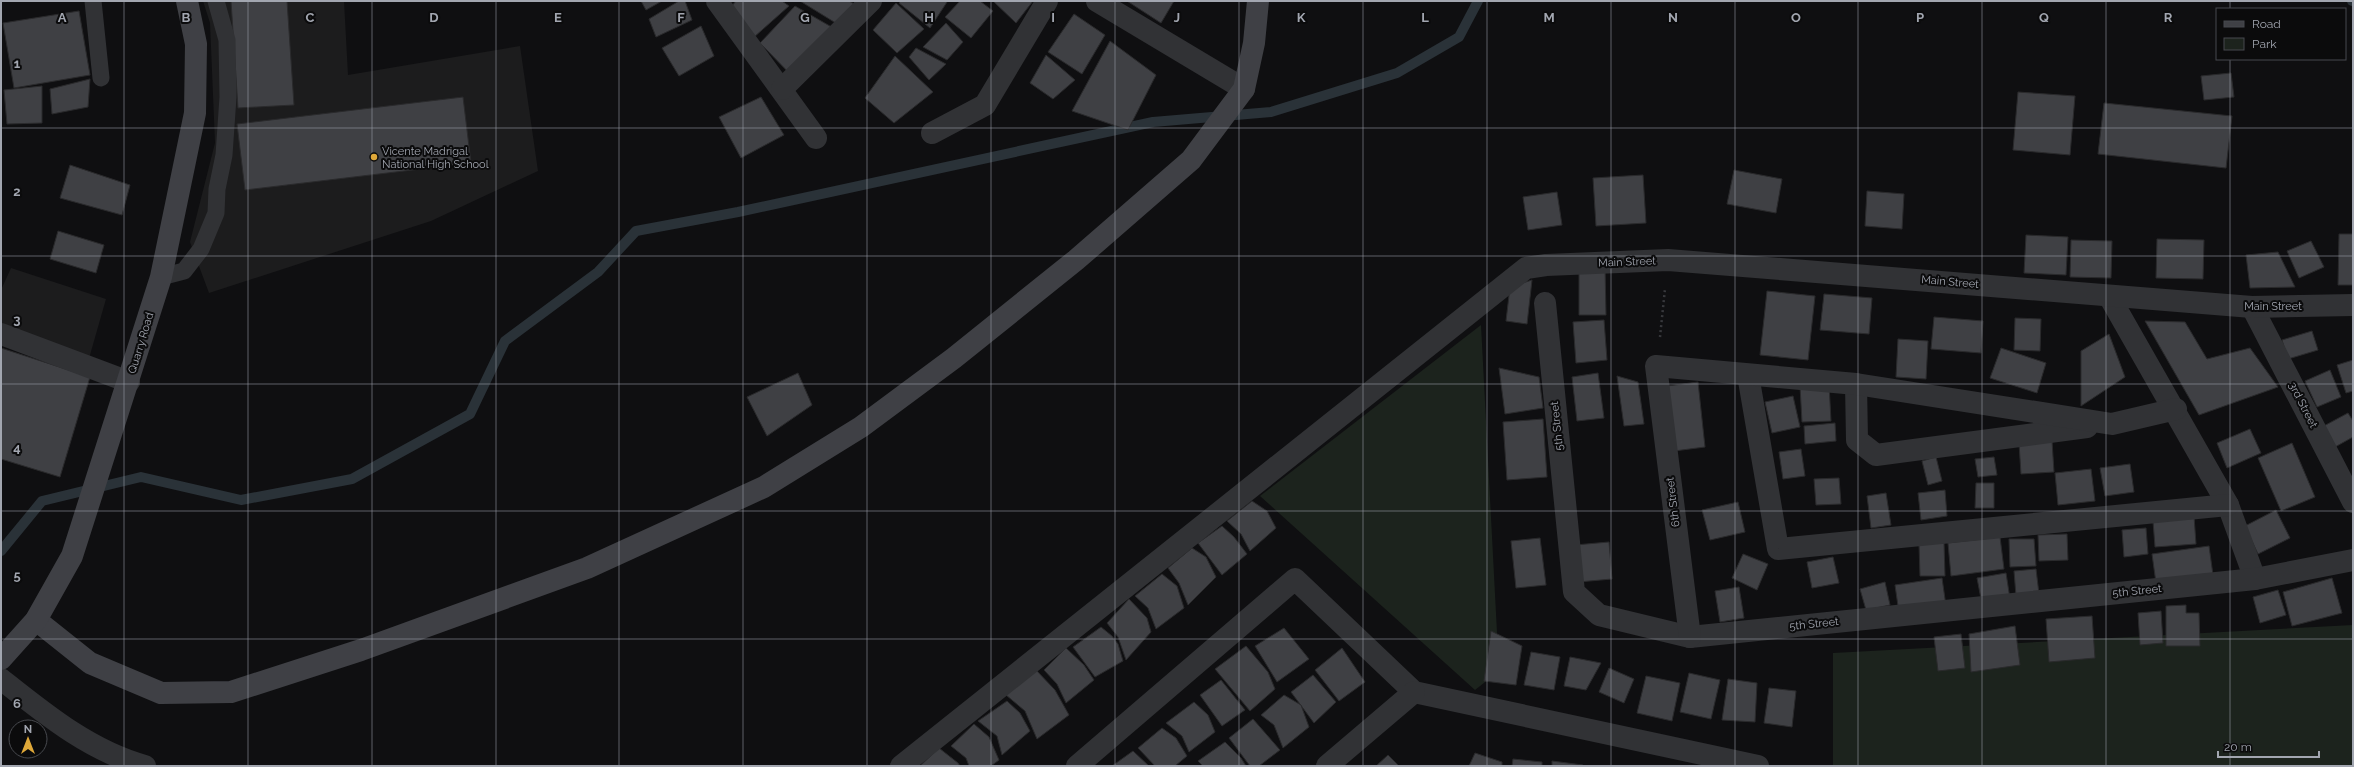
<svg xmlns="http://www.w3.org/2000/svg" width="2354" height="767" font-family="Raleway,sans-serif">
  <rect width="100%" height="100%" fill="#0f0f11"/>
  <g fill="#1c1c1d">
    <polygon points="203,1 344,1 348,75 520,46 538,171 431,221 209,293 190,242 215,143 210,23"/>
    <polygon points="11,268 106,299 88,362 1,328 1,290"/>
  </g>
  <g fill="#1c231d">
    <polygon points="1481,325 1499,671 1475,690 1260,496"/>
    <polygon points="2353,625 2353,766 1833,766 1833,653"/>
  </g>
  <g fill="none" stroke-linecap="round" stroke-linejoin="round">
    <g stroke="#2a3238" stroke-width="10">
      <polyline points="2352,1 2353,1"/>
      <polyline points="1,551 42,501 141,477 241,500 352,479 470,414 505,341 598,272 636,231 738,212 1153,122 1271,112 1397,73 1459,37 1478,1"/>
    </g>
  </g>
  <g fill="#3f4044" stroke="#2a2a2c">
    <polygon points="231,1 287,1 294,105 238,108"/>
    <polygon points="641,1 662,1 646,10"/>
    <polygon points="679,1 685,1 692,20 656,37 649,19"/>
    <polygon points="736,1 782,1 789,6 744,46 725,14"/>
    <polygon points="800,1 849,1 856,5 839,25"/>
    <polygon points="901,1 946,1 947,2 930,28 899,3"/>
    <polygon points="960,1 980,1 993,11 971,38 945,17"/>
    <polygon points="993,1 1033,1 1016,23"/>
    <polygon points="1127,1 1174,1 1161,23"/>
    <polygon points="896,3 924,29 897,53 873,30"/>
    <polygon points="795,6 835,29 794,78 760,43"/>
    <polygon points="79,11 90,75 14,88 3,23"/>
    <polygon points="1074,14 1105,35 1082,74 1048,52"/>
    <polygon points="946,23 963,42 947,60 923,47"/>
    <polygon points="701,26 714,56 679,76 662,48"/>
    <polygon points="1110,41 1156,75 1128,130 1072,111"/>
    <polygon points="916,48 946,64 929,80 909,57"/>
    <polygon points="1046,55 1075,80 1053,99 1030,83"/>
    <polygon points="895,56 933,92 894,123 865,98"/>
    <polygon points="2231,73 2234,97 2204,100 2201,76"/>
    <polygon points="90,79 88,107 52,114 50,89"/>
    <polygon points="42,86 42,123 7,124 4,90"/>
    <polygon points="2018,92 2075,96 2070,155 2013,150"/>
    <polygon points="463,97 471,163 245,190 237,124"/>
    <polygon points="761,97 784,135 741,158 719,117"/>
    <polygon points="2104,103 2232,116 2226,168 2098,154"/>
    <polygon points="70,165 130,185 122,215 60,198"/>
    <polygon points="1734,170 1782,179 1776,213 1727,204"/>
    <polygon points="1643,175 1646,223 1596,226 1593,178"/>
    <polygon points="1867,191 1904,194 1902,229 1865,226"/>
    <polygon points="1557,192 1562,225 1528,230 1523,197"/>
    <polygon points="58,231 104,245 96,273 50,259"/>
    <polygon points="2339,234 2353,234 2353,285 2338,285"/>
    <polygon points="2026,235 2068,237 2066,275 2024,273"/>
    <polygon points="2157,239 2204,240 2203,279 2156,278"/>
    <polygon points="2071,240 2112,241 2111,278 2070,277"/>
    <polygon points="2311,241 2324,267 2299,278 2287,251"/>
    <polygon points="2278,252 2295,287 2250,288 2246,255"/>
    <polygon points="1579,267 1605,267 1606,315 1579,315"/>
    <polygon points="1532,280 1527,324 1506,321 1510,287"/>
    <polygon points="1767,291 1815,296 1808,360 1760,355"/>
    <polygon points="1824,294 1872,298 1869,334 1820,330"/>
    <polygon points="1934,317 1983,321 1981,353 1931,349"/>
    <polygon points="2015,318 2041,319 2040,351 2014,350"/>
    <polygon points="1604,320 1607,360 1576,363 1573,322"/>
    <polygon points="2145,321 2185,322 2207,359 2250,348 2278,387 2199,415"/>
    <polygon points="2312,331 2318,350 2288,359 2282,340"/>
    <polygon points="2109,334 2125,377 2081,406 2081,351"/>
    <polygon points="1898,339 1928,341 1926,379 1896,377"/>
    <polygon points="1,348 90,377 60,477 1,459"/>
    <polygon points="2001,348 2046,363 2037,393 1990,378"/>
    <polygon points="2353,360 2353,391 2346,393 2337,365"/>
    <polygon points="1499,368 1539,377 1543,408 1505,414"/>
    <polygon points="2330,370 2341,397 2317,407 2305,381"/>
    <polygon points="798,373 812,405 767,436 747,397"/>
    <polygon points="1598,373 1604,418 1577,421 1572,377"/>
    <polygon points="1617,376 1638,382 1644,424 1624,426"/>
    <polygon points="1698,382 1705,447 1674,451 1667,386"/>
    <polygon points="1829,384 1831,421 1802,422 1800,386"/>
    <polygon points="1793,396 1800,427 1772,433 1765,402"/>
    <polygon points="2348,413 2353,421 2353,437 2335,447 2322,427"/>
    <polygon points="1543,419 1547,477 1507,480 1503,422"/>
    <polygon points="1835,423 1836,441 1805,444 1804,426"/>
    <polygon points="2250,429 2261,453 2227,468 2217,443"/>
    <polygon points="2052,441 2054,472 2021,474 2019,443"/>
    <polygon points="2292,443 2315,497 2281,511 2258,458"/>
    <polygon points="1801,449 1805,476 1783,479 1779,452"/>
    <polygon points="1936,457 1942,481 1928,485 1922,461"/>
    <polygon points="1994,457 1997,475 1978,477 1975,459"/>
    <polygon points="2130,464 2134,492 2105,496 2100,468"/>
    <polygon points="2091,469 2095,501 2058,505 2055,473"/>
    <polygon points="1839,478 1841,504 1816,505 1814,479"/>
    <polygon points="1976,483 1994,483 1994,508 1975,508"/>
    <polygon points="1945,490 1947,516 1921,520 1918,493"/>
    <polygon points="1886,493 1891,525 1871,528 1867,496"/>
    <polygon points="1252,501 1267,511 1276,528 1250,551 1241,534 1227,521"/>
    <polygon points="1738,502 1745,532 1710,540 1702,510"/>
    <polygon points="2276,510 2290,538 2258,554 2245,526"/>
    <polygon points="2194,516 2196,544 2155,547 2153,521"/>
    <polygon points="1222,526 1234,537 1247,554 1222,575 1198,543"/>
    <polygon points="2146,528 2148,554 2124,557 2122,530"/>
    <polygon points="2067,534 2068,560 2039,561 2038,535"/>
    <polygon points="2000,537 2004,569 1951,576 1948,543"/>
    <polygon points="1540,538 1546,585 1516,588 1511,541"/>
    <polygon points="2009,539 2034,539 2036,566 2010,567"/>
    <polygon points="1609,542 1612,579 1578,582 1575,545"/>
    <polygon points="1944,543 1945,576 1920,576 1919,544"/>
    <polygon points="2209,546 2213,575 2156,583 2152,554"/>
    <polygon points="1192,548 1206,557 1216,577 1188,605 1179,583 1168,568"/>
    <polygon points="1743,554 1768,564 1757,590 1732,578"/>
    <polygon points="1833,557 1839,583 1812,588 1807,562"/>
    <polygon points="2036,569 2039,594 2016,596 2014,571"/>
    <polygon points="2006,573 2010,599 1982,604 1977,578"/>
    <polygon points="1162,574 1177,586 1184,608 1156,629 1148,608 1135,596"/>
    <polygon points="1942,578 1946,606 1899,613 1895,585"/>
    <polygon points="2332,578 2342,613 2292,626 2283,592"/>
    <polygon points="1885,582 1890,605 1866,610 1860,589"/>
    <polygon points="1739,587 1744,618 1720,622 1715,591"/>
    <polygon points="2278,590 2286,615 2260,623 2253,597"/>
    <polygon points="1129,599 1147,618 1151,632 1126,660 1118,637 1107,623"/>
    <polygon points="2186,605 2186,613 2199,613 2200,646 2166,646 2166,606"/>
    <polygon points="2161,611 2163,643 2140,645 2138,613"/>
    <polygon points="2092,616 2095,658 2049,662 2046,619"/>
    <polygon points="2015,626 2020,665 1971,672 1969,634"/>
    <polygon points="1101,627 1112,636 1118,644 1123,661 1095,677 1073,647"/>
    <polygon points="1284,628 1309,659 1277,682 1255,646"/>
    <polygon points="1491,631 1522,646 1516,685 1484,681"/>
    <polygon points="1961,634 1965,668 1938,671 1934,637"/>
    <polygon points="1246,646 1268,672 1275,689 1250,711 1215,669"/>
    <polygon points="1066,648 1084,665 1094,680 1066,703 1057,684 1044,670"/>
    <polygon points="1342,648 1365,682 1339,701 1315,670"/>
    <polygon points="1531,652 1560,657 1554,690 1524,685"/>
    <polygon points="1570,657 1601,663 1586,690 1564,686"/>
    <polygon points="1609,668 1634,679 1624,703 1599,692"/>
    <polygon points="1036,670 1055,690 1069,715 1037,739 1025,711 1006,695"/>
    <polygon points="1689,673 1720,680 1711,719 1680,712"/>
    <polygon points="1313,675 1336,702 1314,723 1291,692"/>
    <polygon points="1646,676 1680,683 1672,721 1637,713"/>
    <polygon points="1728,679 1757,683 1755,722 1722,720"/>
    <polygon points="1221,680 1245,710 1222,726 1200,695"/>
    <polygon points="1769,688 1796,691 1792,727 1764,723"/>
    <polygon points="1284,695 1301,705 1309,727 1283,748 1274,725 1261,715"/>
    <polygon points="1007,701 1020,713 1030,731 1002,755 997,736 978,721"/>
    <polygon points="1194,702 1208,715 1215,732 1189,752 1182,736 1166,723"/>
    <polygon points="1253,719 1280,750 1259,766 1250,766 1229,738"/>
    <polygon points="974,724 989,737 999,760 991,766 969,766 966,758 951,746"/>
    <polygon points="1162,728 1176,738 1187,756 1175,766 1155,766 1138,748"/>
    <polygon points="1225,742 1241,758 1246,766 1203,766 1198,761"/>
    <polygon points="939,748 958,763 960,766 920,766"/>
    <polygon points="1133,751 1149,766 1112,766"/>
    <polygon points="1475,753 1502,762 1502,766 1469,766"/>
    <polygon points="1388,755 1399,766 1376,766"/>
    <polygon points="1513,759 1542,762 1542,766 1512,766"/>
    <polygon points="1552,761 1583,765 1583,766 1552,766"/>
  </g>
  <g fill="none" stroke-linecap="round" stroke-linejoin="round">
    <polyline stroke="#37383c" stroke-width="2.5" stroke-dasharray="2 3" stroke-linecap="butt" points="1660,337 1665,289"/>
    <g stroke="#313235" stroke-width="17">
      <polyline points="93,1 101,78"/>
      <polyline points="161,277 184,271 201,249 216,213 217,189 224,155 228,97 227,40 216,1"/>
    </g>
    <g stroke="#313235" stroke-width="22">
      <polyline points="717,1 816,138"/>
      <polyline points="1097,1 1244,89"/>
      <polyline points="782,89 871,1"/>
      <polyline points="932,133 985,105 1047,1"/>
      <polyline points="2109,296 2228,505 2255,579"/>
      <polyline points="1545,303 1574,592 1599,615 1690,637 2255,579 2353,560"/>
      <polyline points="2252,307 2353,502"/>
      <polyline points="1,334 129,382"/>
      <polyline points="1748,375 1778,549 2228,505"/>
      <polyline points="1856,384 1857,440 1876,455 2087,427"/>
      <polyline points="1690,637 1656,366 1856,384 2112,424 2176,409"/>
      <path d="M1 679C45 714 90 751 145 766"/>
      <polyline points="901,766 1526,268 1546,265 1668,260 2252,307 2353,305"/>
      <polyline points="1077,766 1295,579 1414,692 1758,766"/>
      <polyline points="1327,766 1414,692"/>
    </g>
    <g stroke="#3f4045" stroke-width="22">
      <polyline points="36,620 90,663 161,693 231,692 361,650 587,568 764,487 861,427 954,358 1076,260 1191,160 1244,89 1254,43 1258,1"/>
      <polyline points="1,659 36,620 72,556 161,277 195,113 196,44 187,1"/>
    </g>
  </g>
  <path fill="none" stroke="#a2a6b0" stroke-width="1" stroke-opacity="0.55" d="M124 1V766M248 1V766M372 1V766M496 1V766M619 1V766M743 1V766M867 1V766M991 1V766M1115 1V766M1239 1V766M1363 1V766M1487 1V766M1611 1V766M1735 1V766M1858 1V766M1982 1V766M2106 1V766M2230 1V9M2230 59V766M1 128H2353M1 256H2353M1 384H2353M1 511H2353M1 639H2353"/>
  <circle fill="#dfa839" stroke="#0b0b0c" stroke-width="1.5" cx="374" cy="157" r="4"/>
  <g text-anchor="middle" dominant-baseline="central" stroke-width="4" stroke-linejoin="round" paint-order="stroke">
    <g font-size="11" fill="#a2a6b0" stroke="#0b0b0c" text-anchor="start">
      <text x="382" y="151">Vicente Madrigal<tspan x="382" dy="13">National High School</tspan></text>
    </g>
    <g font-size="11" fill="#a2a6b0" stroke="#0b0b0c">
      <text transform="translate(1627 262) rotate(-2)">Main Street</text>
      <text transform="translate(1950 282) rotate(5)">Main Street</text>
      <text x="2273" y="306">Main Street</text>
      <text transform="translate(141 343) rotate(-73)">Quarry Road</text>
      <text transform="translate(2303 405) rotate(63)">3rd Street</text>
      <text transform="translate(1557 426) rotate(-96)">5th Street</text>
      <text transform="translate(1673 502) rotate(-97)">6th Street</text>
      <text transform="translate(2137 591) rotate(-6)">5th Street</text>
      <text transform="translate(1814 624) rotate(-6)">5th Street</text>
    </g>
  </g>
  <g font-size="13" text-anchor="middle" font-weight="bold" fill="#a2a6b0" stroke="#0b0b0c" stroke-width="4" stroke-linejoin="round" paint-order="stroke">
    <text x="62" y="22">A</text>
    <text x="186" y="22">B</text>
    <text x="310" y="22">C</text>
    <text x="434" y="22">D</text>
    <text x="558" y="22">E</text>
    <text x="681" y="22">F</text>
    <text x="805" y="22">G</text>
    <text x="929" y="22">H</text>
    <text x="1053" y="22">I</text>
    <text x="1177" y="22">J</text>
    <text x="1301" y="22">K</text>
    <text x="1425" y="22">L</text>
    <text x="1549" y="22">M</text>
    <text x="1673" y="22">N</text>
    <text x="1796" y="22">O</text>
    <text x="1920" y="22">P</text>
    <text x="2044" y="22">Q</text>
    <text x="2168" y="22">R</text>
    <text x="17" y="68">1</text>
    <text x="17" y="196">2</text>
    <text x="17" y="324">3</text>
    <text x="17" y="452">4</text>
    <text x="17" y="580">5</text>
    <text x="17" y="708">6</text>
  </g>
  <rect width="2354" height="767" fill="none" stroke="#a2a6b0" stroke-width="4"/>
  <rect x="2216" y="8" width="130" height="52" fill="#0b0b0c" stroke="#47494e"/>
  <rect x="2224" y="21" width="20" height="6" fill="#3f4045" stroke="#47494e"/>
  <text x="2252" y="28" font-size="12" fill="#a2a6b0">Road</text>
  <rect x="2224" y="38" width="20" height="12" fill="#1c231d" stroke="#47494e"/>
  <text x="2252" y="48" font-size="12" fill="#a2a6b0">Park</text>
  <g transform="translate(28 739)"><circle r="19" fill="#0b0b0c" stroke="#47494e"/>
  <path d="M0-3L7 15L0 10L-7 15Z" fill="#dfa839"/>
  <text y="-6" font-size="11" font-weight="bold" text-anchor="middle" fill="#a2a6b0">N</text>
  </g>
  <path d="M2218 751v6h101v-6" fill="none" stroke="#a2a6b0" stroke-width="2"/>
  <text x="2224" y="751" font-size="12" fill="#a2a6b0" stroke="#0b0b0c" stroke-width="3" paint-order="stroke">20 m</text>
</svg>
